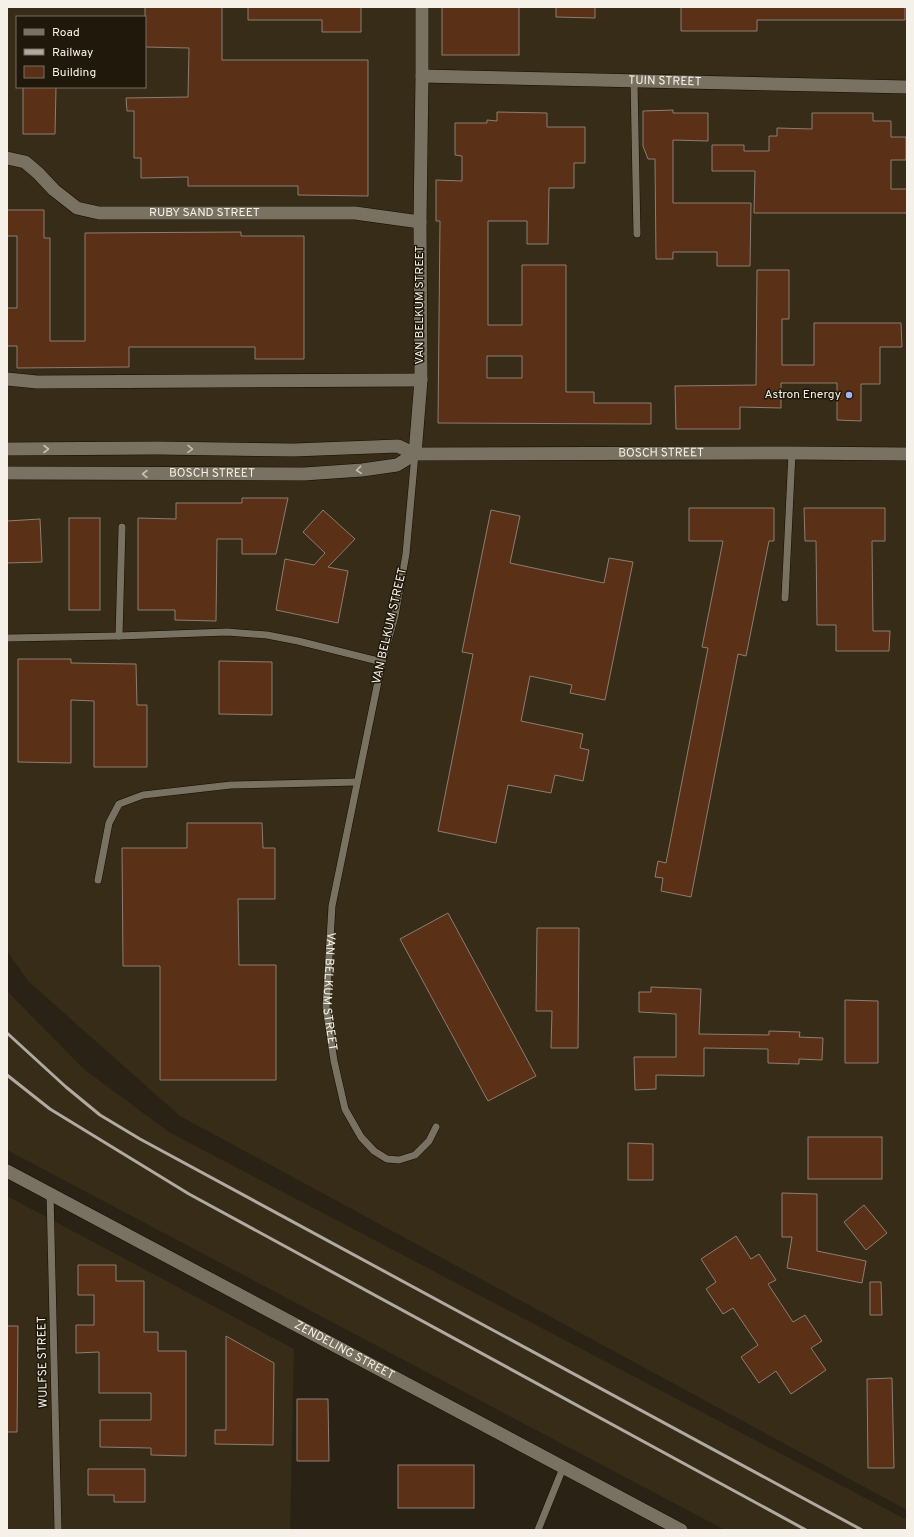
<svg xmlns="http://www.w3.org/2000/svg" width="914" height="1537" font-family="Overpass,sans-serif">
  <rect width="100%" height="100%" fill="#2a2315"/>
  <g fill="#362c17" fill-rule="evenodd">
    <path d="M7 7H907V1510L180 1116 28 981 7 951ZM17 17H145V87H17Z"/>
    <polygon points="7,991 85,1070 169,1132 907,1520 907,1530 725,1530 7,1150"/>
    <polygon points="7,1196 294,1349 290,1530 7,1530"/>
  </g>
  <g fill="#5a3116" stroke="#8e7c72" fill-rule="evenodd">
    <polygon points="145,7 222,7 222,60 368,60 368,196 298,195 298,186 188,186 188,177 141,178 141,158 134,158 134,111 127,111 126,98 188,97 189,48 145,47"/>
    <polygon points="248,7 361,7 361,32 322,32 322,20 248,20"/>
    <rect x="442" y="7" width="77" height="48"/>
    <polygon points="556,7 595,7 595,18 556,17"/>
    <polygon points="681,7 905,7 905,20 757,20 757,31 681,31"/>
    <polygon points="23,87 56,87 55,134 23,134"/>
    <polygon points="673,110 673,113 708,113 708,141 673,140 673,203 751,203 750,266 717,266 717,252 673,252 673,259 656,259 655,159 648,159 643,146 643,111"/>
    <path d="M497 112 547 113V127H585V163H574V188H549L548 244H527V221H488V325H522V265H566V392H594V403H651V424L438 423 440 221H436V180L462 181V156L455 155V123H487V120L497 121ZM487 356H522V378H487Z"/>
    <polygon points="812,113 873,113 873,121 891,121 891,137 906,137 906,160 891,160 891,189 907,189 907,213 754,213 755,171 712,171 712,145 744,145 744,151 769,151 769,136 777,136 777,128 812,129"/>
    <polygon points="7,210 44,210 44,238 50,238 50,341 85,341 85,233 241,232 241,236 304,236 304,359 255,359 255,347 129,347 129,367 17,368 17,346 7,346 7,308 17,308 17,236 7,236"/>
    <polygon points="757,270 789,270 789,319 782,319 782,365 814,365 814,323 901,323 902,347 880,347 880,384 861,384 861,421 837,420 837,383 781,383 781,408 740,407 740,429 676,429 675,386 756,385"/>
    <polygon points="242,498 288,498 276,554 242,554 242,539 217,539 216,621 175,620 175,610 138,610 138,518 176,519 176,503 242,503"/>
    <polygon points="689,508 774,508 774,541 769,541 746,656 738,654 691,897 661,891 663,878 655,877 658,861 666,863 708,648 702,647 723,541 689,541"/>
    <polygon points="804,508 885,508 885,541 872,541 873,631 890,631 889,651 836,651 836,625 817,625 816,541 805,541"/>
    <polygon points="323,510 355,539 328,567 348,571 338,623 276,610 285,559 314,565 325,553 303,532"/>
    <polygon points="491,510 520,516 510,563 604,583 609,558 633,562 605,700 570,693 572,685 530,676 521,721 583,734 580,748 589,750 583,781 555,775 551,793 508,785 496,843 438,831 473,654 462,652"/>
    <rect x="69" y="518" width="31" height="92"/>
    <polygon points="40,519 42,562 7,563 7,521"/>
    <polygon points="18,659 71,659 71,663 136,664 137,705 147,705 147,767 94,767 94,701 71,700 71,763 18,762"/>
    <polygon points="219,661 272,662 272,715 219,714"/>
    <polygon points="187,823 262,823 263,848 275,848 275,899 238,899 239,965 276,965 276,1080 160,1080 160,966 123,966 122,848 187,848"/>
    <polygon points="448,913 536,1076 488,1101 400,939"/>
    <polygon points="537,928 579,928 578,1048 551,1048 552,1011 536,1011"/>
    <polygon points="651,987 701,989 699,1034 769,1035 769,1031 800,1032 799,1037 823,1038 822,1060 799,1059 799,1064 768,1063 768,1049 704,1048 704,1076 656,1075 656,1089 635,1090 634,1057 676,1057 676,1014 639,1012 639,992 651,992"/>
    <polygon points="845,1000 878,1001 878,1063 845,1063"/>
    <rect x="808" y="1137" width="74" height="42"/>
    <polygon points="628,1143 653,1144 653,1180 628,1180"/>
    <polygon points="782,1193 817,1194 817,1251 866,1261 862,1283 787,1268 792,1237 782,1237"/>
    <polygon points="864,1205 887,1233 866,1250 844,1222"/>
    <polygon points="736,1236 751,1259 759,1254 776,1280 768,1284 793,1322 805,1315 822,1341 811,1348 826,1370 791,1394 776,1371 759,1383 741,1357 758,1345 733,1308 723,1314 706,1289 716,1282 701,1259"/>
    <polygon points="78,1265 116,1265 116,1281 144,1281 144,1332 158,1332 158,1351 186,1351 186,1456 151,1455 151,1448 100,1447 100,1420 151,1420 151,1393 99,1393 99,1352 76,1353 76,1325 94,1325 94,1295 78,1295"/>
    <polygon points="870,1282 881,1282 882,1315 870,1315"/>
    <polygon points="7,1326 18,1326 17,1432 7,1432"/>
    <polygon points="226,1336 274,1363 273,1445 215,1444 215,1430 226,1430"/>
    <polygon points="892,1378 894,1468 868,1468 867,1379"/>
    <polygon points="297,1399 328,1399 329,1461 297,1461"/>
    <rect x="398" y="1465" width="76" height="43"/>
    <polygon points="88,1469 145,1469 145,1502 114,1502 114,1495 88,1495"/>
  </g>
  <g fill="none" stroke-linecap="round" stroke-linejoin="round">
    <defs>
      <g id="service">
        <polyline points="634,81 637,234"/>
        <path id="s1" d="M415 454 406 554 395 616 382 662 332 906 326 1007 334 1061 345 1109 361 1137 374 1151 387 1159 399 1160 415 1155 429 1141 436 1127"/>
        <polyline points="785,598 792,453"/>
        <polyline points="119,636 122,527"/>
        <polyline points="7,638 119,636 227,632 267,635 298,641 382,662"/>
        <polyline points="98,880 109,823 119,804 143,795 231,785 357,782"/>
        <polyline points="50,1193 58,1530"/>
        <polyline points="538,1530 563,1468"/>
      </g>
      <g id="minor">
        <path id="s2" d="M422 76 907 87"/>
        <path id="s3" d="M7 158 25 162 38 173 54 190 77 208 99 213H355L420 222"/>
        <polyline points="7,379 37,382 421,380"/>
        <path id="s4" d="M7 449 158 448 294 450 398 446 415 454 792 453 907 454"/>
        <polyline points="415,454 421,380 420,222 422,76 422,7"/>
        <path id="s5" d="M7 473 304 474 362 470 397 465 415 454"/>
        <path id="s6" d="M7 1171 681 1530"/>
      </g>
    </defs>
    <use href="#service" stroke="#120c02" stroke-width="8"/>
    <use href="#minor" stroke="#120c02" stroke-width="14"/>
    <use href="#service" stroke="#797161" stroke-width="7"/>
    <use href="#minor" stroke="#797161" stroke-width="13"/>
    <g stroke="#b0aaa0" stroke-width="3">
      <polyline points="7,1033 66,1087 100,1115 140,1139 862,1530"/>
      <polyline points="7,1075 50,1109 189,1194 806,1530"/>
    </g>
  </g>
  <defs><path id="oneway-chevron" d="M-2-3.5L2.5 0L-2 3.5" fill="none" stroke-width="1.6" stroke-linecap="round" stroke-linejoin="round"/></defs>
  <g stroke="#c4beb2">
    <use href="#oneway-chevron" transform="translate(46 449)"/>
    <use href="#oneway-chevron" transform="translate(190 449) rotate(1)"/>
    <use href="#oneway-chevron" transform="translate(359 470) rotate(175)"/>
    <use href="#oneway-chevron" transform="translate(145 474) rotate(-180)"/>
  </g>
  <circle fill="#a6b1fc" stroke="#20190b" stroke-width="1.5" cx="849" cy="395" r="4"/>
  <g text-anchor="middle" dominant-baseline="central" stroke-width="3" stroke-linejoin="round" paint-order="stroke">
    <g font-size="12" fill="#f6f1e8" stroke="#20190b">
      <text stroke="none"><textPath href="#s2" startOffset="243">TUIN STREET</textPath></text>
      <text stroke="none"><textPath href="#s3" startOffset="216">RUBY SAND STREET</textPath></text>
      <text transform="translate(420 305) rotate(-90)">VAN BELKUM STREET</text>
      <text stroke="none"><textPath href="#s4" startOffset="656">BOSCH STREET</textPath></text>
      <text stroke="none"><textPath href="#s5" startOffset="205">BOSCH STREET</textPath></text>
      <text transform="translate(390 626) rotate(-77)">VAN BELKUM STREET</text>
      <text stroke="none"><textPath href="#s1" startOffset="546">VAN BELKUM STREET</textPath></text>
      <text stroke="none"><textPath href="#s6" startOffset="382">ZENDELING STREET</textPath></text>
      <text transform="translate(43 1362) rotate(-91)">WULFSE STREET</text>
    </g>
    <g font-size="12" fill="#f6f1e8" stroke="#20190b" text-anchor="end">
      <text x="841" y="395">Astron Energy</text>
    </g>
  </g>
  <rect width="914" height="1537" fill="none" stroke="#f6f1e8" stroke-width="16"/>
  <rect x="16" y="16" width="130" height="72" fill="#20190b" stroke="#766f63"/>
  <rect x="24" y="29" width="20" height="6" fill="#797161" stroke="#766f63"/>
  <text x="52" y="36" font-size="12" fill="#f6f1e8">Road</text>
  <rect x="24" y="49" width="20" height="6" fill="#b0aaa0" stroke="#766f63"/>
  <text x="52" y="56" font-size="12" fill="#f6f1e8">Railway</text>
  <rect x="24" y="66" width="20" height="12" fill="#5a3116" stroke="#766f63"/>
  <text x="52" y="76" font-size="12" fill="#f6f1e8">Building</text>
</svg>
